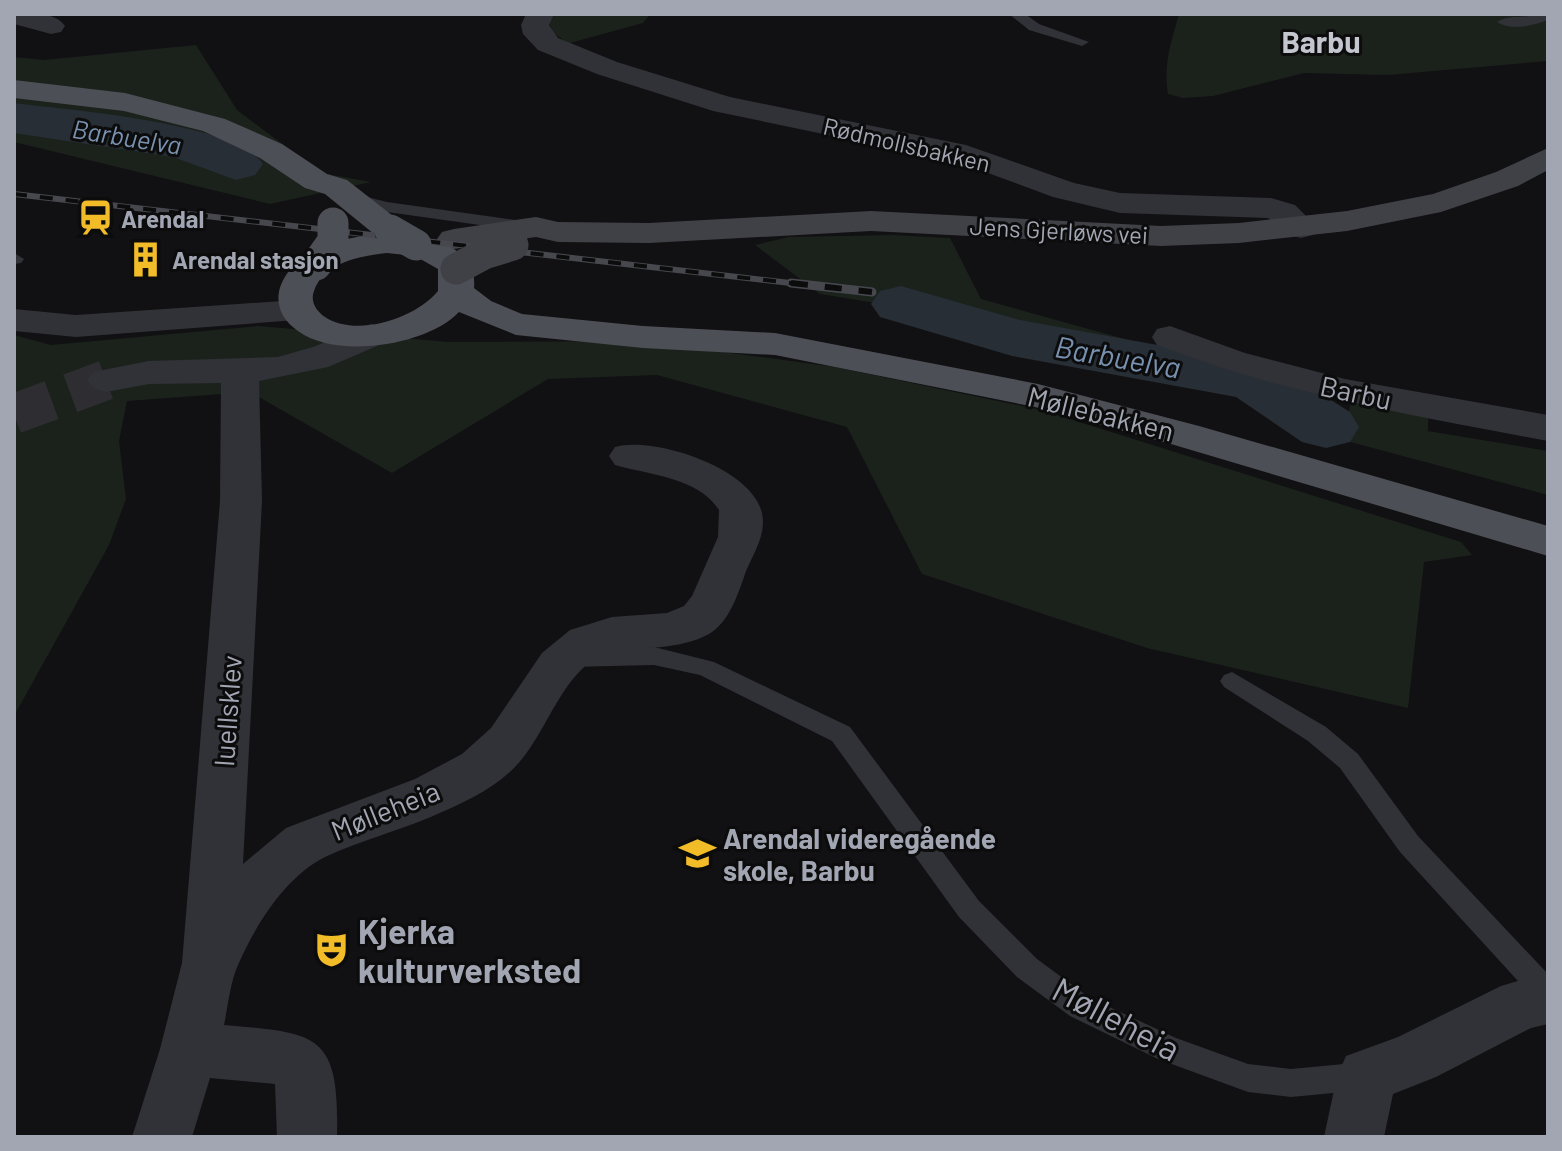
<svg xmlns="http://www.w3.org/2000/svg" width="1562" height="1151" font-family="Barlow,sans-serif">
  <rect width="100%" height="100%" fill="#111012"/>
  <g fill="#1b221c">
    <path d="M551 14H650L643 23 570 43C558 39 545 27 551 14Z"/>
    <path d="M1179 14H1548V61L1388 75 1304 73 1213 96 1183 98 1168 94C1163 65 1171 42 1179 14Z"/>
    <polygon points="196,45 237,110 321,173 371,182 270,204 14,142 14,57 44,60"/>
    <polygon points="893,235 950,238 981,299 1153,347 1140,352 1011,325 820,294 755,245 789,237"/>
    <polygon points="258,326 449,342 643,341 835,367 1041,410 1461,542 1472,555 1424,562 1408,708 1147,648 922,574 847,427 657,375 548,379 392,473 250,392 127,401 119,441 126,499 109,545 14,716 14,335 51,345"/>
    <polygon points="1351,401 1428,414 1428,431 1548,451 1548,495 1343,440"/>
  </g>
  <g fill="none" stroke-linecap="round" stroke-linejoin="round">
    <g fill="#272e35" fill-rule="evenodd">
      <path d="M14 103C67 110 234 122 263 164L255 175 236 180 173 157 14 133Z"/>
      <polygon points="901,286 1020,320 1279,367 1350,412 1359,427 1350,442 1326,448 1302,442 1236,397 1012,356 880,317 871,304 880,291"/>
    </g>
    <polyline stroke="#2e2e32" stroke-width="40" stroke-dasharray="40 20" stroke-linecap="butt" points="14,414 106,380"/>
    <g fill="#313237" fill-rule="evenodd">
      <polygon points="1009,14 1025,14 1039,24 1089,42 1082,46 1029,30"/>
      <path d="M1539 14H1548V20C1533 26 1511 31 1497 22 1508 14 1525 19 1539 14Z"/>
      <polygon points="351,193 387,202 523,221 531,226 523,231 387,212 345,201 345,195"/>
      <polygon points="14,253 24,259 21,263 14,264"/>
      <polygon points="654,647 714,662 850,727 979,901 1037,959 1090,998 1176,1038 1248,1064 1291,1069 1365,1062 1375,1066 1380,1076 1375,1086 1365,1090 1291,1097 1248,1092 1158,1059 1070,1016 1017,977 959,917 832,741 700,675 654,665 569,667 561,664 557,658 561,652 569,649"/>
      <polygon points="1232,672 1326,727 1358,754 1418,836 1548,974 1548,1007 1538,1003 1400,852 1340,768 1308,741 1224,687 1220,681 1224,675"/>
    </g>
    <g fill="#313237" fill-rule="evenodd">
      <path d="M14 14C30 14 55 11 65 26L61 32 51 34 14 24Z"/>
      <polygon points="526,14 554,14 549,25 558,38 617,62 730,97 966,145 1074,183 1120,193 1271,198 1295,205 1318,228 1313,235 1301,238 1289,235 1268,218 1120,213 1053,197 958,162 713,111 597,74 538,50 523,34 521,25"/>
      <polygon points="297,300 310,303 315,311 310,319 76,337 14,331 14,309 76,315"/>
      <path d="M371 324 384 327 389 335 384 343 328 367 259 381 262 501 243 864 286 828 415 779 462 754 491 728 542 653 570 630 612 617 667 613 684 606 692 596 718 537 719 510C698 477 649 475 615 465L609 456 615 447C654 436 752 468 762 513 767 537 751 556 744 577 737 597 728 623 709 634 679 650 645 647 612 650 560 668 549 735 512 770 490 791 461 804 433 816 398 831 359 841 325 857 285 877 255 926 238 965 230 983 228 1006 224 1025 317 1033 340 1032 337 1137H277L275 1084 210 1078 192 1137H132L160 1049 182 963 220 501 221 383 149 384 106 392 93 388 87 380 93 372 149 361 278 357 313 347Z"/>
      <path d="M1170 326 1245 353 1345 379 1548 415V441C1415 416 1283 394 1157 345L1152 337 1157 329Z"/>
      <polygon points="1548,972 1548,1024 1531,1028 1436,1077 1393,1094 1384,1137 1324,1137 1337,1076 1346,1056 1398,1037 1501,986"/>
    </g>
    <polygon fill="#404147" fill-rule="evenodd" points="1548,148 1548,170 1518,186 1441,212 1347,231 1239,243 1161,246 871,231 649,243 558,242 536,237 454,249 442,246 437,239 442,232 454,229 536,217 558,222 649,223 871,211 1161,226 1239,223 1347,211 1433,194 1496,172"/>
    <path fill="#4d4f56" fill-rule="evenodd" d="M14 80 125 93 225 119 282 144 327 174 347 180 402 223 407 230 404 234C435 238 478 249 474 288L491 301 522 314 643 326 775 333 1038 384 1199 426 1548 526V556L1171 444 1035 407 775 355 643 348 516 335 459 312C428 345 337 360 298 331 261 305 282 267 315 250 333 241 355 237 374 234L325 194 305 188 260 158 203 131 124 111 14 98ZM387 253 415 256 438 269V291C416 318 357 338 325 317 316 311 310 301 314 291 324 262 361 256 387 253Z"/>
    <defs>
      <polyline id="rail-far1" points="14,194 808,285"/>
      <polyline id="rail" points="791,283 872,292"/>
    </defs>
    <use href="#rail-far1" stroke="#46484e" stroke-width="6"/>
    <use href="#rail" stroke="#46484e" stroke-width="9"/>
    <use href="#rail-far1" stroke="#0c0c0d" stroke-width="4" stroke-dasharray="13" stroke-linecap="butt"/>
    <use href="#rail" stroke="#0c0c0d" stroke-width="6" stroke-dasharray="17" stroke-linecap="butt"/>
    <polyline stroke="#404147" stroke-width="31" points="456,269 484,254 513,245"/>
    <g stroke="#4d4f56" stroke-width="31">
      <polyline points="390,230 416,245"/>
      <polyline points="316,265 333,241 333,223"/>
    </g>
  </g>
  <defs>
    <symbol id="station-bare" viewBox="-9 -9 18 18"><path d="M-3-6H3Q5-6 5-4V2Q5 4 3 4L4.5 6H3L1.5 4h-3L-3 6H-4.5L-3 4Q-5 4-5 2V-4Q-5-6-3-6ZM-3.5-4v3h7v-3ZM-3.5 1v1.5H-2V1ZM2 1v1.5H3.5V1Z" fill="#f2bc29" stroke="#0c0c0d" stroke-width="2.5" paint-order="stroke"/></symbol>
    <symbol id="building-bare" viewBox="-9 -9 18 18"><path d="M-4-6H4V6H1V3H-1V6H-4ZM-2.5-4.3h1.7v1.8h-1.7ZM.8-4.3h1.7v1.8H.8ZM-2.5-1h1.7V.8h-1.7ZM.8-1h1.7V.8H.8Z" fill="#f2bc29" stroke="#0c0c0d" stroke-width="2.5" paint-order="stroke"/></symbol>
    <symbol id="school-bare" viewBox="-9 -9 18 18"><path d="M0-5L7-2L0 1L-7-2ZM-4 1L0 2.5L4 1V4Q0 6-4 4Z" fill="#f2bc29" stroke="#0c0c0d" stroke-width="2.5" paint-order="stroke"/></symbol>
    <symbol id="theatre-bare" viewBox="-9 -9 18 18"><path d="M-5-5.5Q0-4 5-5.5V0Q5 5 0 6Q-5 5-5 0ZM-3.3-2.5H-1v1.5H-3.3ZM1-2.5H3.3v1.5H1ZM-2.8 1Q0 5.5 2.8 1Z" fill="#f2bc29" stroke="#0c0c0d" stroke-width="2.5" paint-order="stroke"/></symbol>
  </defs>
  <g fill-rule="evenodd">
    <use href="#station-bare" x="70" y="192" width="51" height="51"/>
    <use href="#building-bare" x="120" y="234" width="51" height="51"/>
    <use href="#school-bare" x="672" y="828" width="51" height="51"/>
    <use href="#theatre-bare" x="306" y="924" width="51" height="51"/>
  </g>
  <g text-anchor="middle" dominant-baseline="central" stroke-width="6" stroke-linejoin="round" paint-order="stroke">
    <g font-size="24" fill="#a2a6b3" stroke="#0c0c0d">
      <text transform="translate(907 144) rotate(13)">Rødmollsbakken</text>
      <text transform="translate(1059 230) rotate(3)">Jens Gjerløws vei</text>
    </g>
    <g font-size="24" font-weight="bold" fill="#a2a6b3" stroke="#0c0c0d" text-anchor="start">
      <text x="121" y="218">Arendal</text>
      <text x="172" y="259">Arendal stasjon</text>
    </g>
    <g font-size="26" font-style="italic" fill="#7891af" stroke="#0c0c0d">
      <text transform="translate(127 136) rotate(9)">Barbuelva</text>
    </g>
    <g font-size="28" fill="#a2a6b3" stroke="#0c0c0d">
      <text transform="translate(1356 392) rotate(12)">Barbu</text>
      <text transform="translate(1101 413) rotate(14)">Møllebakken</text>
      <text transform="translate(227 711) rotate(-86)">Iuellsklev</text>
      <text transform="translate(385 810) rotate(-22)">Mølleheia</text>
    </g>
    <g font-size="28" font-weight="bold" fill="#a2a6b3" stroke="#0c0c0d" text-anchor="start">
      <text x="723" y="838">Arendal videregående<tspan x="723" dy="32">skole, Barbu</tspan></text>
    </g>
    <g font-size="30" font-weight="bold" fill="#c3c5cf" stroke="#0c0c0d">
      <text x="1321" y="41">Barbu</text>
    </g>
    <g font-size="30" font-style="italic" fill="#7891af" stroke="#0c0c0d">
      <text transform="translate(1118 356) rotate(10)">Barbuelva</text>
    </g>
    <g font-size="34" font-weight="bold" fill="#a2a6b3" stroke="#0c0c0d" text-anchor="start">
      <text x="358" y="930">Kjerka<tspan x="358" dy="39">kulturverksted</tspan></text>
    </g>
    <g font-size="34" fill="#a2a6b3" stroke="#0c0c0d">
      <text transform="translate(1117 1018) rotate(28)">Mølleheia</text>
    </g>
  </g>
  <rect width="1562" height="1151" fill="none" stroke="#a2a6b3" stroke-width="32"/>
</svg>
